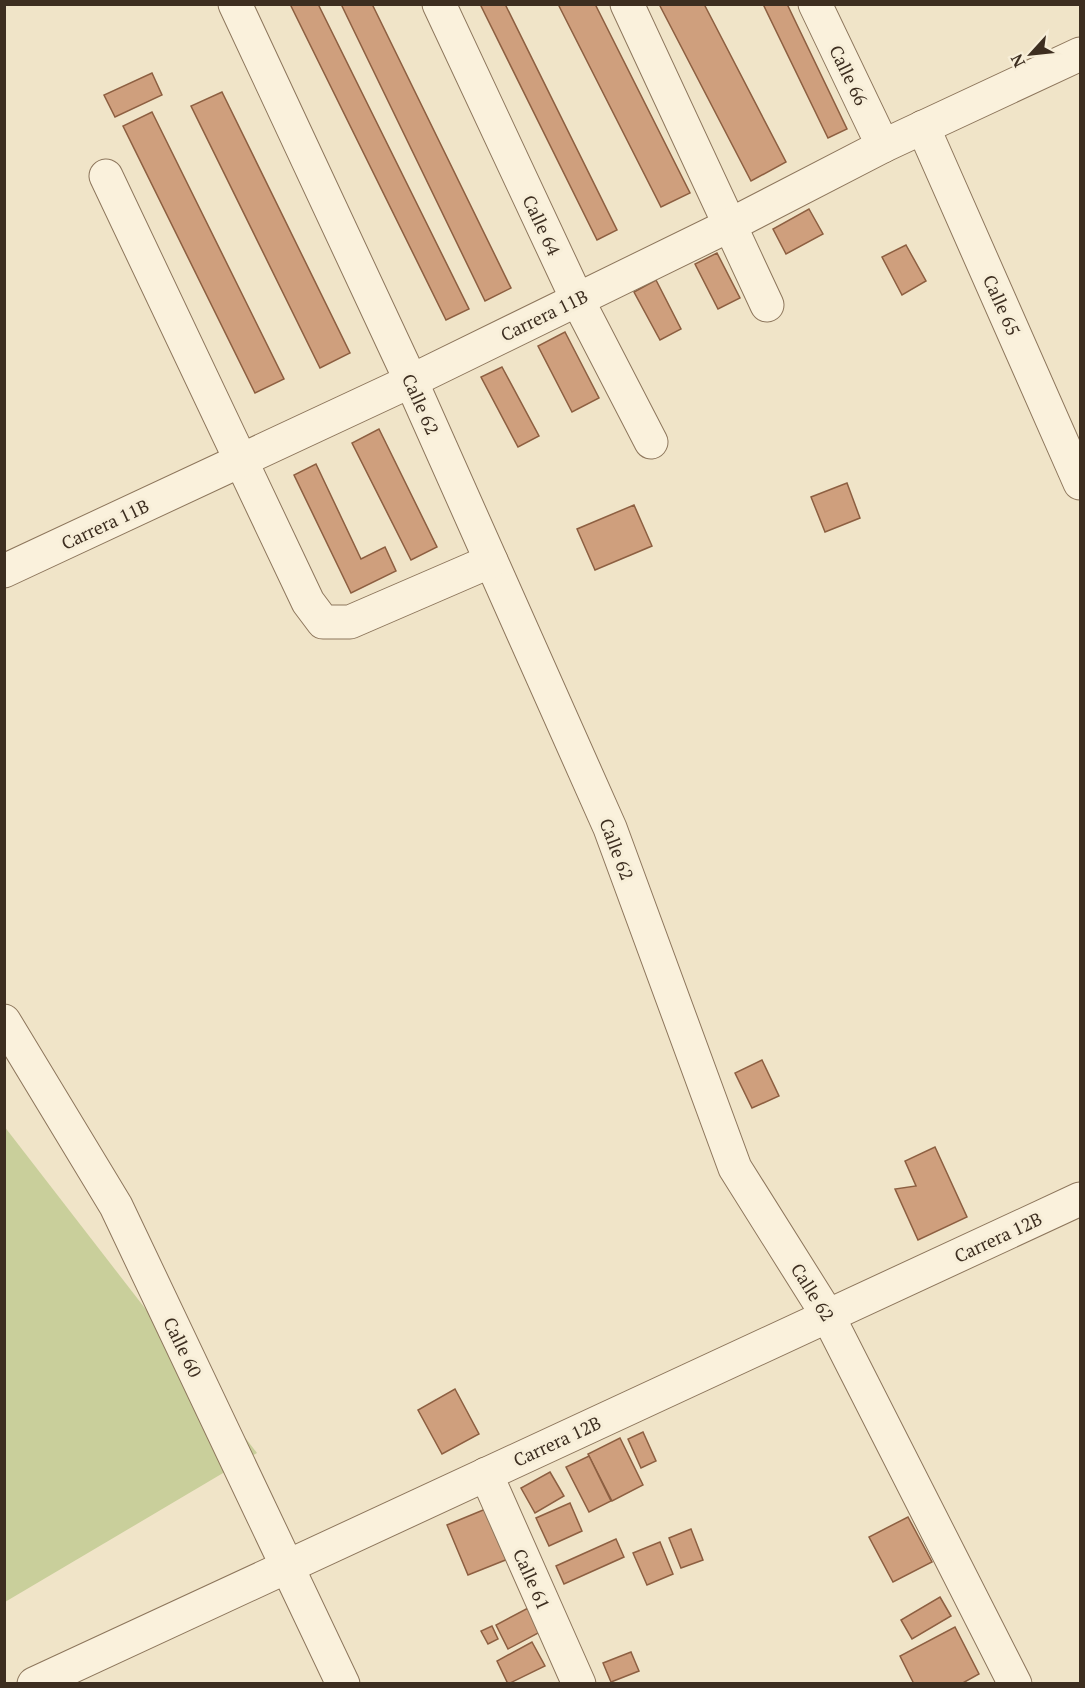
<svg xmlns="http://www.w3.org/2000/svg" width="1085" height="1688" font-family="'PT Serif',serif">
  <rect width="100%" height="100%" fill="#f0e4c8"/>
  <polygon fill="#c9cf9b" points="4,1126 257,1453 5,1602 4,1602"/>
  <g fill="#cf9f7d" stroke="#8d5f41" stroke-width="1.5">
    <polygon points="290,4 318,4 469,309 446,320"/>
    <polygon points="341,4 372,4 511,288 485,301"/>
    <polygon points="480,4 505,4 617,230 597,240"/>
    <polygon points="558,4 595,4 690,193 661,207"/>
    <polygon points="659,4 704,4 786,162 751,181"/>
    <polygon points="763,4 787,4 847,129 828,138"/>
    <polygon points="152,73 162,95 115,117 104,95"/>
    <polygon points="222,92 350,353 320,368 191,106"/>
    <polygon points="152,112 284,379 255,393 123,126"/>
    <polygon points="809,209 823,234 786,254 773,229"/>
    <polygon points="906,245 926,281 902,295 882,257"/>
    <polygon points="717,253 740,298 718,309 695,264"/>
    <polygon points="656,280 681,329 660,340 634,292"/>
    <polygon points="565,332 599,398 572,412 538,346"/>
    <polygon points="502,367 539,436 518,447 481,377"/>
    <polygon points="379,429 437,547 411,560 352,443"/>
    <polygon points="316,464 361,559 385,547 396,571 351,593 294,475"/>
    <polygon points="847,483 860,518 825,532 811,497"/>
    <polygon points="634,505 652,546 595,570 577,529"/>
    <polygon points="762,1060 779,1096 752,1108 735,1073"/>
    <polygon points="935,1147 967,1217 918,1240 895,1189 916,1186 905,1161"/>
    <polygon points="455,1389 479,1434 442,1454 418,1410"/>
    <polygon points="643,1432 656,1461 641,1468 628,1439"/>
    <polygon points="620,1438 643,1485 612,1501 588,1454"/>
    <polygon points="589,1456 611,1501 589,1512 566,1467"/>
    <polygon points="550,1472 564,1496 535,1513 521,1488"/>
    <polygon points="570,1503 582,1531 549,1546 536,1518"/>
    <polygon points="488,1508 508,1559 468,1575 447,1525"/>
    <polygon points="908,1517 932,1562 893,1582 869,1537"/>
    <polygon points="691,1529 703,1560 681,1568 669,1538"/>
    <polygon points="616,1539 624,1557 564,1584 556,1566"/>
    <polygon points="660,1542 673,1574 647,1585 633,1553"/>
    <polygon points="940,1597 951,1616 912,1639 901,1620"/>
    <polygon points="530,1607 542,1631 508,1649 496,1625"/>
    <polygon points="492,1626 498,1639 488,1644 481,1631"/>
    <polygon points="955,1627 979,1674 961,1684 914,1684 900,1656"/>
    <polygon points="532,1642 545,1666 508,1684 497,1661"/>
    <polygon points="631,1652 639,1671 611,1682 603,1663"/>
  </g>
  <g fill="none" stroke-linecap="round" stroke-linejoin="round">
    <defs>
      <g id="minor">
        <polyline points="235,4 411,381 610,828 735,1168 828,1316 1015,1684"/>
        <polyline points="439,4 577,299 651,442"/>
        <polyline points="627,4 767,305"/>
        <polyline points="815,4 883,146"/>
        <polyline points="923,127 1080,483"/>
        <polyline points="106,176 308,602 323,622 350,622 491,561"/>
        <polyline points="4,571 411,381 730,225 883,146 1080,54"/>
        <polyline points="4,1021 116,1206 343,1684"/>
        <polyline points="486,1474 579,1684"/>
        <polyline points="34,1684 1080,1199"/>
      </g>
    </defs>
    <use href="#minor" stroke="#8d765c" stroke-width="35"/>
    <use href="#minor" stroke="#faf1dc" stroke-width="33"/>
  </g>
  <g text-anchor="middle" dominant-baseline="central" stroke-width="6" stroke-linejoin="round" paint-order="stroke">
    <g font-size="18" fill="#3d2e20" stroke="#f7eed8">
      <text transform="translate(849 75) rotate(64)">Calle 66</text>
      <text transform="translate(542 225) rotate(65)">Calle 64</text>
      <text transform="translate(1002 305) rotate(66)">Calle 65</text>
      <text transform="translate(544 315) rotate(-26)">Carrera 11B</text>
      <text transform="translate(421 404) rotate(66)">Calle 62</text>
      <text transform="translate(105 524) rotate(-25)">Carrera 11B</text>
      <text transform="translate(617 849) rotate(69)">Calle 62</text>
      <text transform="translate(998 1237) rotate(-25)">Carrera 12B</text>
      <text transform="translate(813 1292) rotate(58)">Calle 62</text>
      <text transform="translate(183 1347) rotate(64)">Calle 60</text>
      <text transform="translate(557 1441) rotate(-25)">Carrera 12B</text>
      <text transform="translate(532 1579) rotate(66)">Calle 61</text>
    </g>
  </g>
  <rect width="1085" height="1688" fill="none" stroke="#3d2e20" stroke-width="12"/>
  <g transform="translate(1031 54) rotate(243)" stroke="#f7eed8" stroke-width="4.5" paint-order="stroke">
  <path d="M0-4.5L10 22L0 15L-10 22Z" fill="#3d2e20"/>
  <text y="-9" font-size="16" font-weight="bold" text-anchor="middle" fill="#3d2e20">N</text>
  </g>
</svg>
